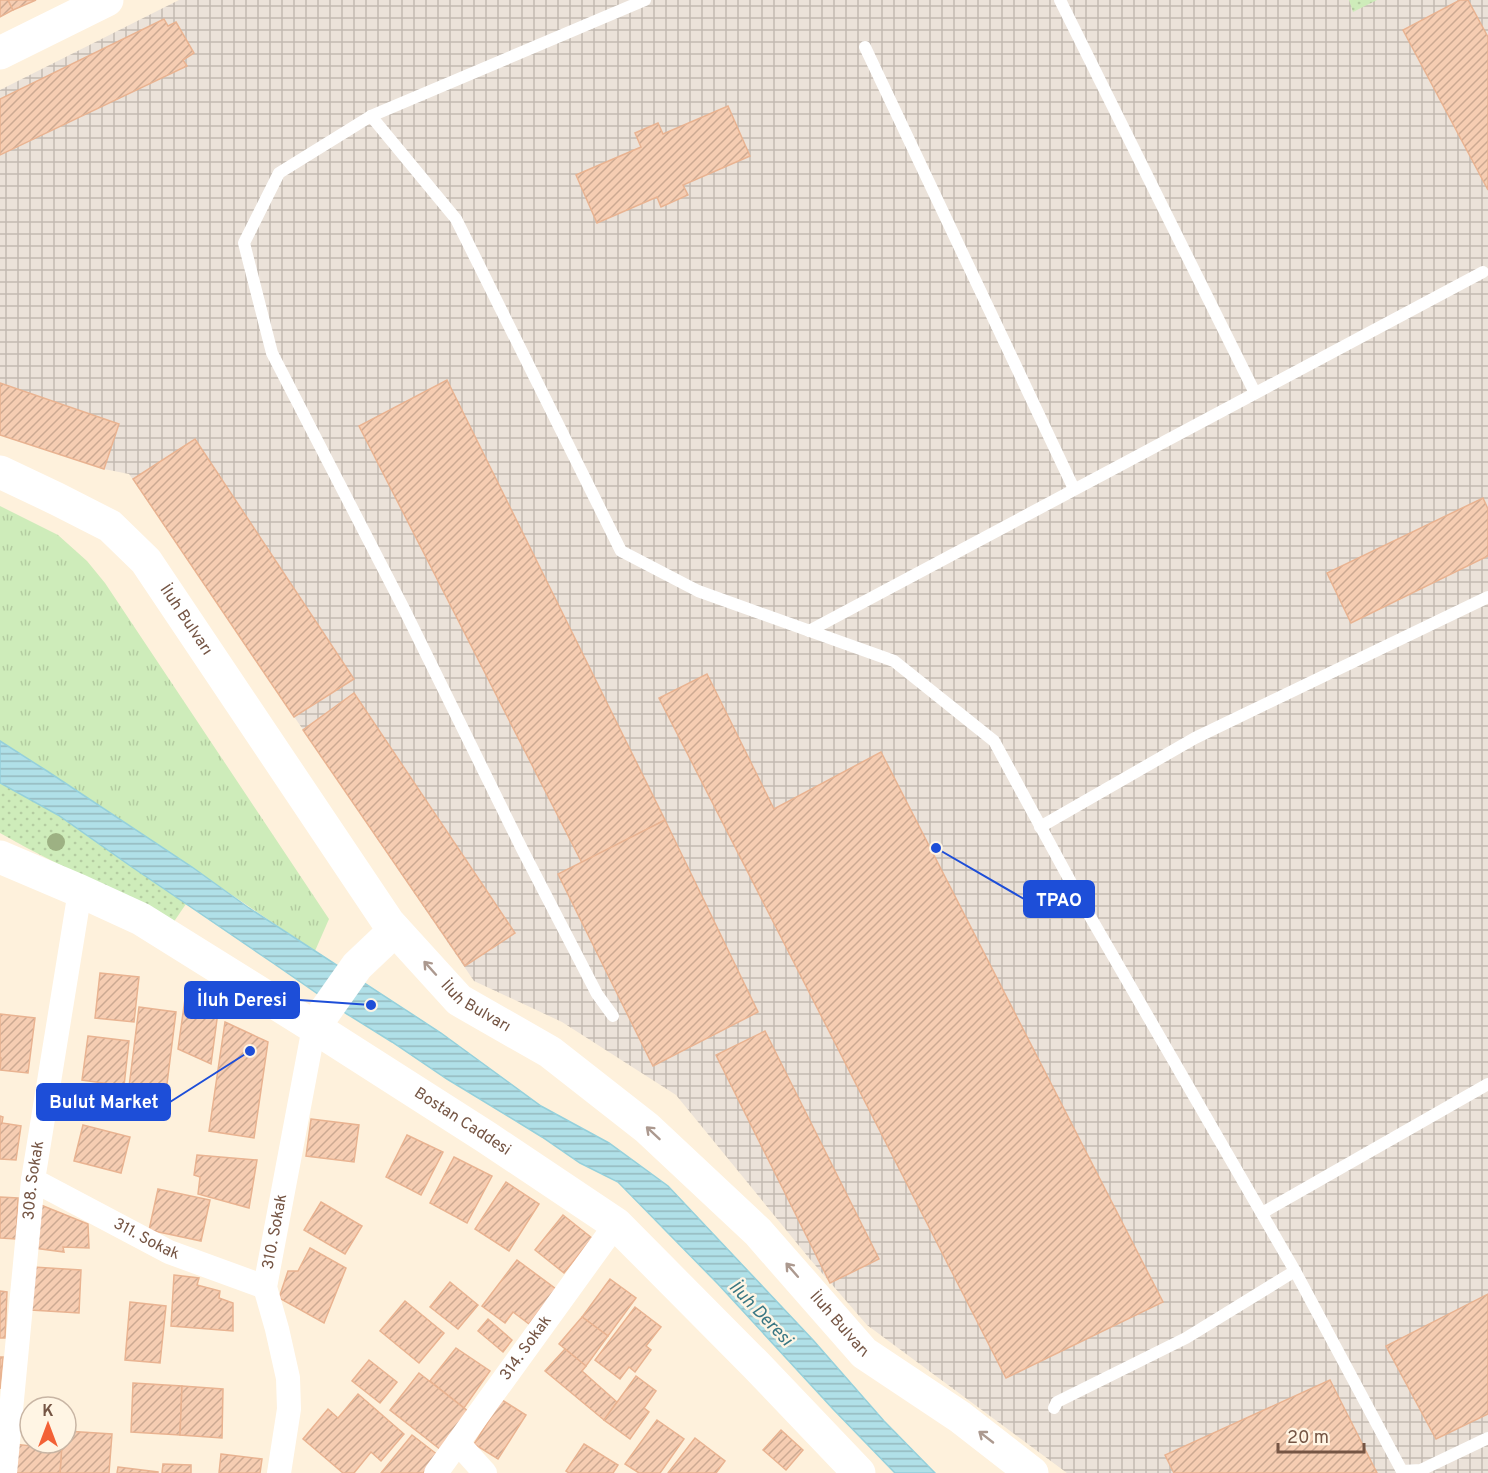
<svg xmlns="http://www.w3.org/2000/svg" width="1488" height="1473" font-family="Overpass,sans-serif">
  <defs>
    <pattern id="industrial-grid" width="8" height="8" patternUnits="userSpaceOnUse" patternTransform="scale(1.5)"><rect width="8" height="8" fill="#ebe2d9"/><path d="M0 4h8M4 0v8" fill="none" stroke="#c3bab2"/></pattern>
    <pattern id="grass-dots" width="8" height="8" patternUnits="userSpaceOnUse" patternTransform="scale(1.5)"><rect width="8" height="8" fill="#ceecba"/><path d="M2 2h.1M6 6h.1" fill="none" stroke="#b4cca1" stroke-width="1.8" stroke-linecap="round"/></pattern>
    <pattern id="park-tufts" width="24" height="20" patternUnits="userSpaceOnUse" patternTransform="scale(1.5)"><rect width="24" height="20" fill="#ceecba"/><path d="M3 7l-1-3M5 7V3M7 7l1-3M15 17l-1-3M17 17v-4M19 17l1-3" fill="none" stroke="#b4cca1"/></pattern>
    <pattern id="water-rules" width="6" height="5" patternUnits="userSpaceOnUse" patternTransform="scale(1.5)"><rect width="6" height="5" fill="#b0e0e8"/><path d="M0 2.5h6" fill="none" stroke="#94b8be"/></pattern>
    <pattern id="building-hatch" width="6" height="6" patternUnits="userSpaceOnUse" patternTransform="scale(1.5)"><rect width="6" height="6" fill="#f6cdb2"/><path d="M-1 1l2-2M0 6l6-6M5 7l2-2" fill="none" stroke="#cca992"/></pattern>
  </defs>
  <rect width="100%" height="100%" fill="#fef1dc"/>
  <polygon fill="url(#industrial-grid)" points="179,0 1488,0 1488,1473 1067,1473 867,1325 809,1258 676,1095 562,1022 474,981 129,474 104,469 0,435 0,90"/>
  <g fill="url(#grass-dots)">
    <polygon points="1349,0 1377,0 1353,12"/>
    <polygon points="0,783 58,815 186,904 173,923 27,848 0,833"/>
  </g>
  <path fill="url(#park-tufts)" d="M0 506 58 535 87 561 105 583 329 919 315 951C210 881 107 808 0 741Z"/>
  <polygon fill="url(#water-rules)" stroke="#95d0db" stroke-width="1.5" points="0,741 47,771 192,867 249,908 315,951 441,1033 541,1106 609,1143 668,1186 813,1340 884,1421 935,1473 895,1473 833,1409 718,1284 618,1182 580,1163 542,1137 447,1079 392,1042 347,1014 273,963 129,865 58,815 0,783"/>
  <g fill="url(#building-hatch)" stroke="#e9b391" stroke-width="1.5">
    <polygon points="0,0 8,0 13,10 0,17"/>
    <polygon points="8,0 36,0 13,10"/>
    <polygon points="1460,0 1468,0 1488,37 1488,190 1403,30"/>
    <polygon points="164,19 168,26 176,22 194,53 183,60 187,66 0,155 0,99"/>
    <polygon points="728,106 750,156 683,185 688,195 661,207 657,197 597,223 576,175 641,147 635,133 658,123 663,134"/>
    <polygon points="447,380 665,820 582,863 359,426"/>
    <polygon points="0,383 119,424 104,469 0,435"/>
    <polygon points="195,439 354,679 294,717 133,479"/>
    <polygon points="1483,498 1488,509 1488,556 1351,623 1327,573"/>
    <polygon points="707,674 774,809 881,752 1163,1302 1006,1378 659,698"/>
    <polygon points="354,693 515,933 465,966 303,730"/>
    <polygon points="665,820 758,1012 653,1066 558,874"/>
    <polygon points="100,973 139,977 134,1022 95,1018"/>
    <polygon points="185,999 218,1012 211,1064 178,1049"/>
    <polygon points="139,1007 176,1012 165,1100 128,1095"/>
    <polygon points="0,1014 35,1018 28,1073 0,1070 1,1058 0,1058"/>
    <polygon points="225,1022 268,1042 254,1138 209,1131"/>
    <polygon points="765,1031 879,1259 830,1283 716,1055"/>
    <polygon points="88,1036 129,1041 124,1086 82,1080"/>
    <polygon points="0,1116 3,1117 2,1123 21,1126 16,1160 0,1159"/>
    <polygon points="311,1119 359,1125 354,1162 306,1156"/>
    <polygon points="83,1125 130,1137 121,1173 74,1161"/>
    <polygon points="407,1135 443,1152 421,1195 386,1177"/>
    <polygon points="197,1155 257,1160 249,1208 198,1194 200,1177 194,1175"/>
    <polygon points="454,1157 492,1176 467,1223 430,1203"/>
    <polygon points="506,1182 539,1204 509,1251 475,1229"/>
    <polygon points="158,1189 210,1200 201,1241 149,1230"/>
    <polygon points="0,1197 18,1198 16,1239 0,1238"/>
    <polygon points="321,1202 362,1226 345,1254 304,1230"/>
    <polygon points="36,1203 88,1224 89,1248 63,1247 64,1252 34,1248"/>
    <polygon points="563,1215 592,1238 564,1273 535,1250"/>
    <polygon points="310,1248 346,1268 324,1323 279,1298 288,1271 298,1271"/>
    <polygon points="517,1260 556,1289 529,1324 513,1312 505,1323 482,1306"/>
    <polygon points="33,1267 81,1270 79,1313 31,1310"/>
    <polygon points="174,1275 199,1278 197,1285 220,1291 219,1298 233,1303 233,1331 171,1326"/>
    <polygon points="610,1279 636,1298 608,1336 582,1317"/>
    <polygon points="450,1282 478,1305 458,1329 430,1307"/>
    <polygon points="0,1291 7,1292 5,1338 0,1338"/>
    <polygon points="1488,1294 1488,1414 1436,1439 1386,1346"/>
    <polygon points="405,1301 444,1333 419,1363 380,1331"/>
    <polygon points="130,1302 166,1306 160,1363 125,1360"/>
    <polygon points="635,1307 661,1327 646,1346 651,1350 635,1372 629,1367 620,1379 595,1360"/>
    <polygon points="582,1317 608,1336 586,1366 559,1344"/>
    <polygon points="488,1319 512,1340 503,1352 478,1331"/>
    <polygon points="456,1348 490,1371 464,1408 430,1381"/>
    <polygon points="565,1349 586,1366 582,1371 617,1402 604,1420 545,1371"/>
    <polygon points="0,1357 3,1357 0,1389"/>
    <polygon points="369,1360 397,1382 380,1403 352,1381"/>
    <polygon points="419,1373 469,1412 441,1450 390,1410"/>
    <polygon points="636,1376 656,1391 644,1408 649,1412 630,1439 604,1420"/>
    <polygon points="1330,1380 1377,1473 1174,1473 1165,1455"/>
    <polygon points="133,1383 182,1386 180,1435 131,1432"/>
    <polygon points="182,1386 223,1389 222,1438 180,1435"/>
    <polygon points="358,1394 404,1434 381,1461 371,1452 354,1473 343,1473 303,1439 328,1409 338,1418"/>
    <polygon points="502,1400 526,1415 498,1459 474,1444"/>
    <polygon points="657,1420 684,1439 660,1473 639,1473 625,1464"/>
    <polygon points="781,1430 803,1450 786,1470 763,1450"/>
    <polygon points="66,1431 112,1434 109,1473 60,1473 62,1443 66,1443"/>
    <polygon points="412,1435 438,1455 423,1473 381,1473"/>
    <polygon points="695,1438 725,1461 716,1473 668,1473"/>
    <polygon points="43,1443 62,1443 60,1473 10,1473 13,1444 42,1447"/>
    <polygon points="584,1444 618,1465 613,1473 569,1473 566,1471"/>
    <polygon points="221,1454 262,1459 260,1473 219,1473"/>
    <polygon points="163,1464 191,1465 191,1473 162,1473"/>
    <polygon points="118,1467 158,1472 158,1473 117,1473"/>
  </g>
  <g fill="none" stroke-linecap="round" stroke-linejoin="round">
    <g stroke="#fff" stroke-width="12">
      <polyline points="1060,0 1255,393"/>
      <polyline points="865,47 1074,489"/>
      <polyline points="371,116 456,219 621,551 698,591 894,661 994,741 1080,899 1295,1271 1402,1471 1421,1470 1488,1438"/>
      <polyline points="809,631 1483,272"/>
      <polyline points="1040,827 1195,738 1488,597"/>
      <polyline points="613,1016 597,994 522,849 404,609 272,353 244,243 279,173 371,116 645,0"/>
      <polyline points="1262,1213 1488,1084"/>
      <polyline points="1054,1408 1057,1402 1186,1338 1295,1271"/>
    </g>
    <g stroke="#fff" stroke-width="24">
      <path id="s1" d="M33 1180 169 1252 265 1287"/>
      <polyline points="458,1443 485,1473"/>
      <path id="s2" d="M5 1473 33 1180 80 891"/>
      <path id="s3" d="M279 1473 289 1409 288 1378 277 1329 265 1287 314 1027"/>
      <path id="s4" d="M436 1473 616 1224"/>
    </g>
    <g stroke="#fff" stroke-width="33">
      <polyline points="0,53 107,0"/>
      <path id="s5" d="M0 472 57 499 110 526 146 561 388 922 459 1000 550 1052 647 1128 758 1232 864 1353 960 1417 1032 1473"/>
      <path id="s6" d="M0 857 80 891 141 919 314 1027 486 1137 616 1224 756 1365 859 1473"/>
      <polyline points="314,1027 357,966 395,930"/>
    </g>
  </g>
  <circle fill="#9db183" cx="56" cy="842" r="9"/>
  <defs><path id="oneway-shaft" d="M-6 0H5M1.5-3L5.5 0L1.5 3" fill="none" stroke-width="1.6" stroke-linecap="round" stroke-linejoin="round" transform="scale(1.5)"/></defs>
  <g stroke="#ac998f">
    <use href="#oneway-shaft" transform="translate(430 968) rotate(-132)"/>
    <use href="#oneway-shaft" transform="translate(653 1133) rotate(-137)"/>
    <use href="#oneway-shaft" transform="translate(792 1270) rotate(-131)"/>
    <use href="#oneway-shaft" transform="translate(986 1437) rotate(-142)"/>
  </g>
  <g text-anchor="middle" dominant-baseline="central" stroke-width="5" stroke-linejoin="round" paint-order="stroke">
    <g font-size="16" fill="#755544" stroke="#fff5e4">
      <text stroke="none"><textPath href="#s5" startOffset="244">İluh Bulvarı</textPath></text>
      <text stroke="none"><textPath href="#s5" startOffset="730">İluh Bulvarı</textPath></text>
      <text stroke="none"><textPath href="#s6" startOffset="534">Bostan Caddesi</textPath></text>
      <text stroke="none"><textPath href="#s2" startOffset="294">308. Sokak</textPath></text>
      <text stroke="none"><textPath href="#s3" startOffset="246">310. Sokak</textPath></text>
      <text stroke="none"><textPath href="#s1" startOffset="128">311. Sokak</textPath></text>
      <text stroke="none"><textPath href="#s5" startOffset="1216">İluh Bulvarı</textPath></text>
      <text stroke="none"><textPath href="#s4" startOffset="154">314. Sokak</textPath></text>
    </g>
    <g font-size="18" font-style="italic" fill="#397783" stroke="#fff5e4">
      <text transform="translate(760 1314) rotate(46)">İluh Deresi</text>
    </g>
  </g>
  <path fill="none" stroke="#1d4ed8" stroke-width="2" d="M936 848L1024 899M371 1005L299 1000M250 1051L170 1102"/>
  <g fill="#1d4ed8" stroke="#fff5e4" stroke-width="2">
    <circle cx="936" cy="848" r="6"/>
    <circle cx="371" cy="1005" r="6"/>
    <circle cx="250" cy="1051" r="6"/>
  </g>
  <g fill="#1d4ed8" stroke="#1d4ed8" stroke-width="2">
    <rect x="1024" y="881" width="70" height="36" rx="6"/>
    <rect x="185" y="982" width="114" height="36" rx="6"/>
    <rect x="37" y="1084" width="133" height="36" rx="6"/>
  </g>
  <g font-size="18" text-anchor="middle" font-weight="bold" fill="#fff">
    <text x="1059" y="906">TPAO</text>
    <text x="242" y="1006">İluh Deresi</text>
    <text x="104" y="1108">Bulut Market</text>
  </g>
  <g transform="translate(48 1425)"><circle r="28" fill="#fff5e4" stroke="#c8b5a4" stroke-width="1.5"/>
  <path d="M0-4.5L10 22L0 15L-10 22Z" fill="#f36136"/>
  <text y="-9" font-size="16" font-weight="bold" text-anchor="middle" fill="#755544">K</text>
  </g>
  <path d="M1278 1443v9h86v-9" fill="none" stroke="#755544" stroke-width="3"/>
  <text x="1287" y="1443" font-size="18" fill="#755544" stroke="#fff5e4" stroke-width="4.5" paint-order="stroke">20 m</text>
</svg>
